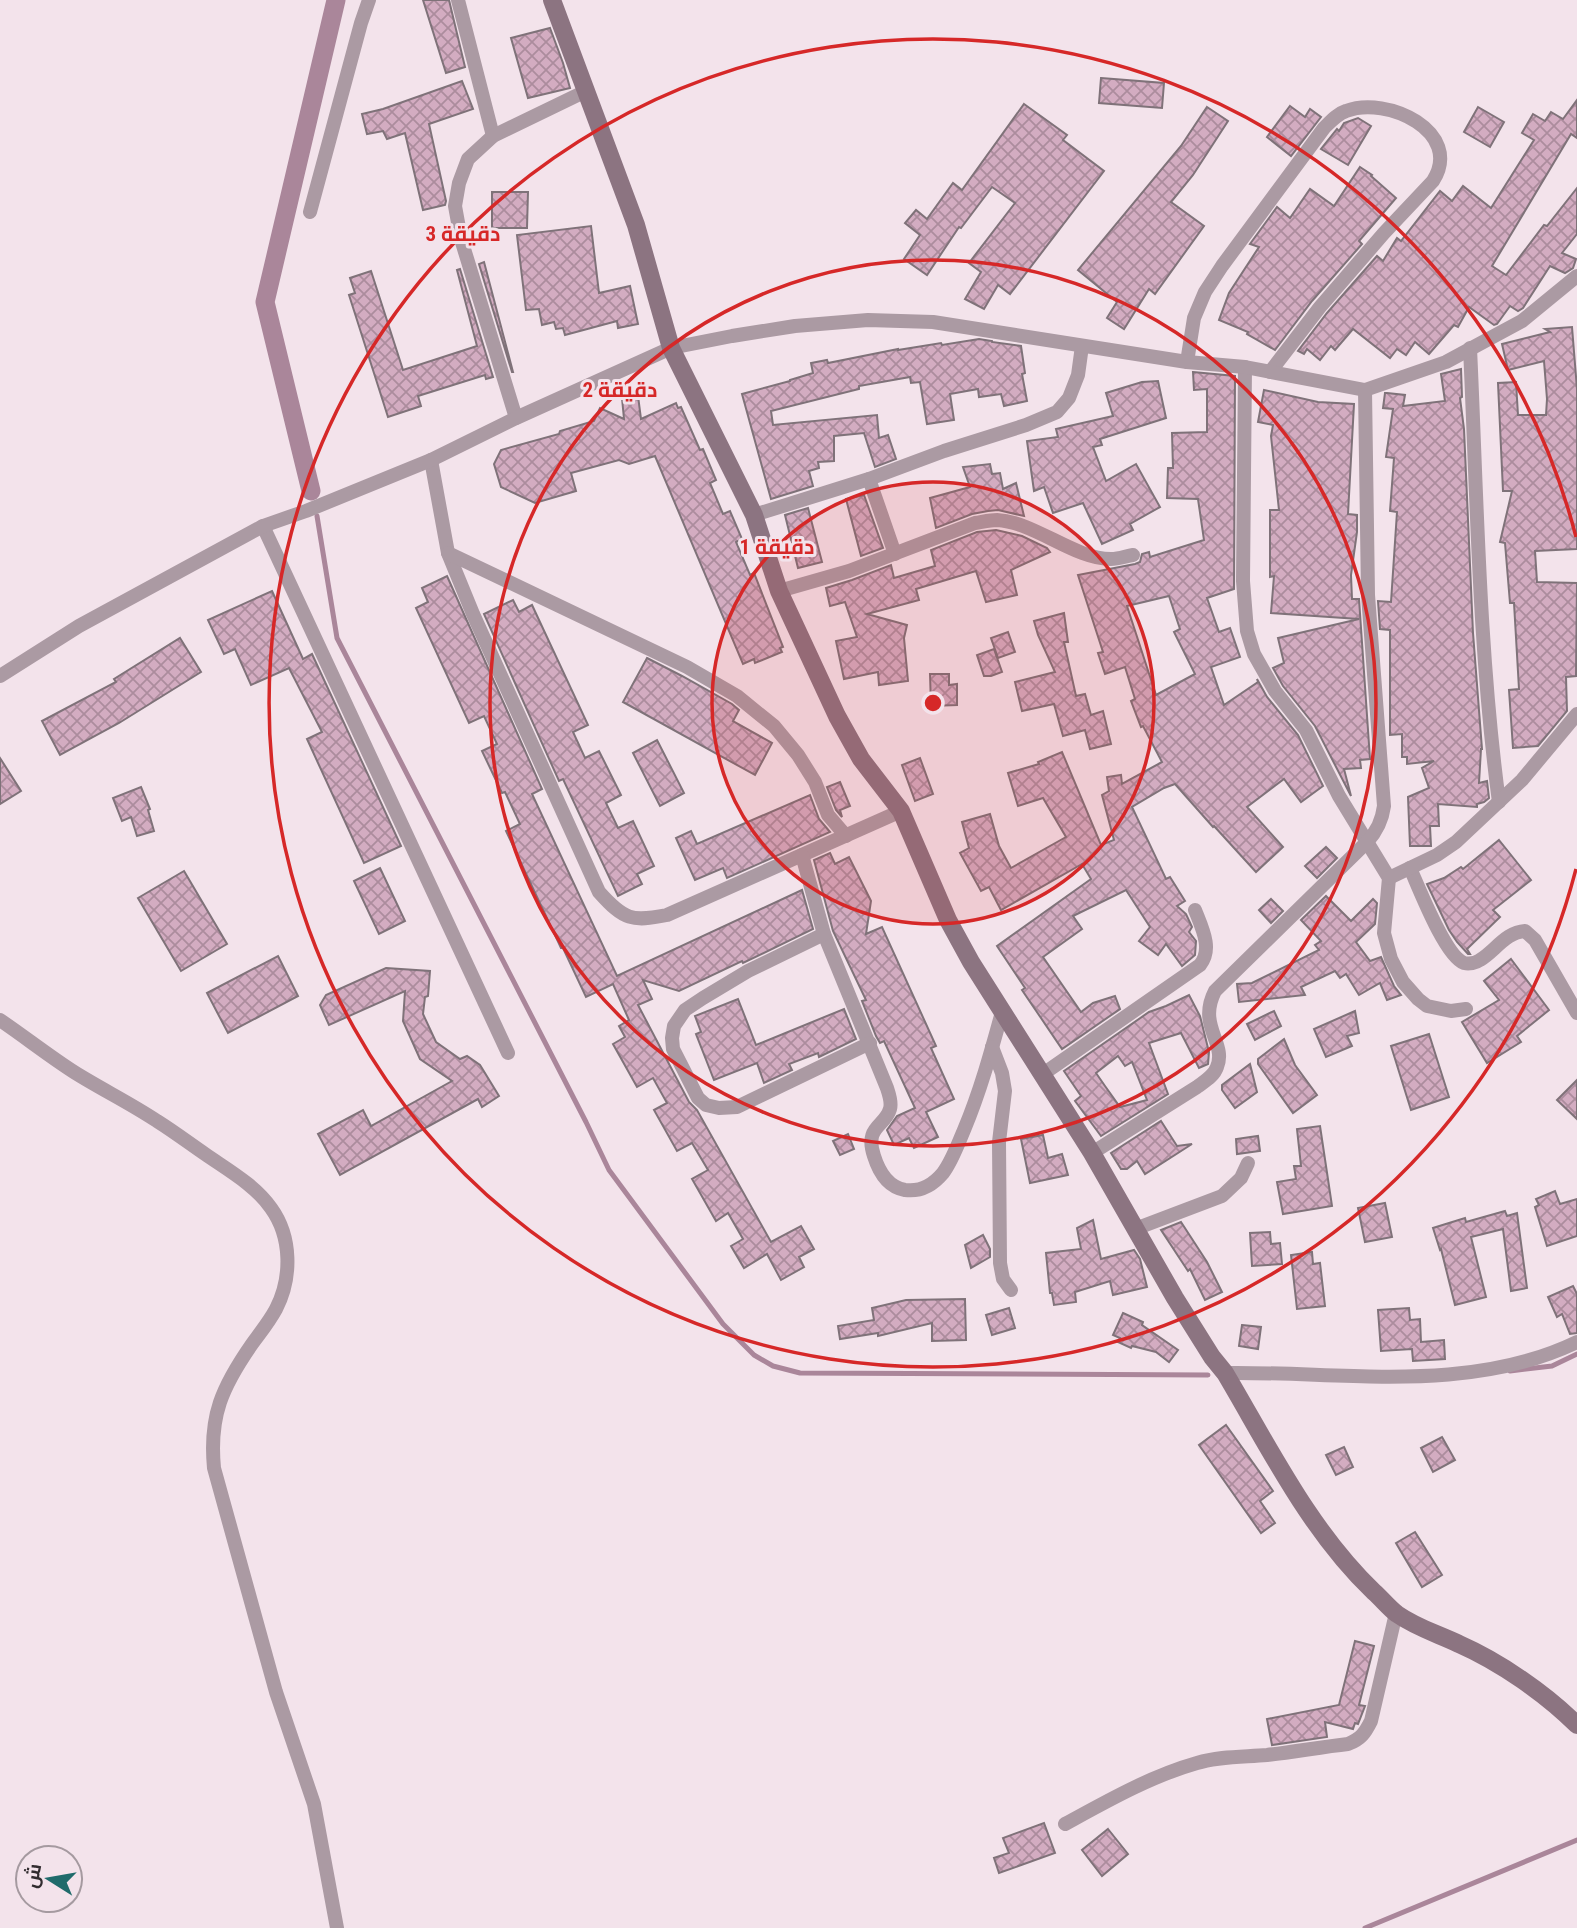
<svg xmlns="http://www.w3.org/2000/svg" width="1577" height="1928" font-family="'Roboto Condensed',Cairo,sans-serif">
  <defs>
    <pattern id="building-cross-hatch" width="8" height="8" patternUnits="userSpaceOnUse" patternTransform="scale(1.75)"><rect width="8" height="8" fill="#d3acc1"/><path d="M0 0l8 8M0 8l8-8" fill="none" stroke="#ac8c9d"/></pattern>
  </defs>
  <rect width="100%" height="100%" fill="#f3e3eb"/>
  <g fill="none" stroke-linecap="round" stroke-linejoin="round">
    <g stroke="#aa869a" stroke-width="5">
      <polyline points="317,516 337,638 586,1122 609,1170 723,1324 754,1355 773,1366 800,1373 1208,1375"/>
      <polyline points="1510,1371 1552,1366 1577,1354"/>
      <polyline points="1365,1928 1577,1840"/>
    </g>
    <polyline stroke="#aa869a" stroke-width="19" points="311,491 265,302 336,0"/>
  </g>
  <g fill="url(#building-cross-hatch)" stroke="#7f7279" stroke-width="2" fill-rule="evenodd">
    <polygon points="423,0 449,0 465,67 446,73"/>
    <polygon points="550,28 563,63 570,88 528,98 511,38"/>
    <polygon points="1101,78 1164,83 1162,108 1099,103"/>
    <polygon points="462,81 473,109 429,124 446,201 445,205 423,210 405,133 387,139 383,131 367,134 362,114 383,109"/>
    <polygon points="1577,100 1577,138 1571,134 1492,266 1506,275 1544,225 1547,226 1577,188 1577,234 1562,253 1576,259 1573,268 1565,273 1550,266 1523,308 1518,311 1510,306 1497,324 1494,325 1469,307 1458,327 1454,325 1429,354 1415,342 1406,355 1397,349 1390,358 1353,329 1335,350 1331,346 1320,360 1307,349 1304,354 1298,351 1327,313 1377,256 1383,261 1397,238 1401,241 1440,191 1452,201 1463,186 1491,208 1534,140 1522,133 1533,114 1545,121 1551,112 1563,119"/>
    <polygon points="1024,104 1067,135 1063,140 1104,171 1010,294 998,285 984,309 965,299 981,272 969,263 1015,203 992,187 961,228 959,227 927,275 904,259 920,235 905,223 916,210 927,219 953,183 962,190"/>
    <polygon points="1290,106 1305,117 1310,109 1321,117 1291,156 1267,137"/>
    <polygon points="1207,107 1228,121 1193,175 1171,202 1204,226 1155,294 1149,289 1124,329 1107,318 1117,302 1078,270 1181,146"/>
    <polygon points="1478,107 1504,122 1490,147 1464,132"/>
    <polygon points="1358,118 1371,126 1348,165 1321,149 1337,129 1339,131 1344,123"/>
    <polygon points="1360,167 1372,175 1371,176 1396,198 1359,241 1362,244 1312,301 1275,350 1247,334 1248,332 1219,320 1229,293 1259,247 1250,244 1277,207 1290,218 1310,189 1334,206"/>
    <polygon points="492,192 528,192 527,228 492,228"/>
    <polygon points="591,226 599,293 630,286 638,324 618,328 617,321 565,335 563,328 556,329 554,322 542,325 539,309 526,310 517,235"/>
    <polygon points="484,262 513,372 512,372 479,264"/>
    <polygon points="460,269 493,377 486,379 485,375 418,396 421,406 388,417 349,295 355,293 350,278 371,271 403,370 477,346 457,270"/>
    <polygon points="1572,327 1577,389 1577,549 1535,551 1537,582 1577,583 1576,676 1566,677 1567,711 1538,746 1513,748 1509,690 1519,689 1514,603 1510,603 1505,543 1500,542 1512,491 1503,491 1498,383 1516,382 1518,415 1546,415 1547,399 1544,361 1508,370 1502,344 1550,332 1545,329"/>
    <polygon points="979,339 992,341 992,342 1021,346 1025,373 1022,374 1027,401 1004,406 1001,394 979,397 978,389 950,394 954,420 927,424 920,382 911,383 910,377 859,386 859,389 771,411 773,425 877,415 879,438 888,435 896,459 875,467 864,433 834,436 834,461 818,462 819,468 809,471 813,486 771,499 742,394 790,381 790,380 813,373 811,363 827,360 828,363 898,349 898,350 941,343 942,345"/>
    <polygon points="1461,369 1462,397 1460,398 1464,429 1473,633 1482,749 1481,749 1479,783 1487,781 1489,798 1484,802 1477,804 1477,807 1438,804 1439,826 1430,826 1431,846 1410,846 1408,797 1429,788 1422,768 1434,761 1407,764 1407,757 1402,757 1402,734 1390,735 1390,630 1380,629 1378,601 1391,602 1397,512 1390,511 1394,458 1386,457 1393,409 1383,408 1385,393 1387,393 1405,395 1403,406 1445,401 1441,374"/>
    <path d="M1193 372 1235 376 1234 589 1207 598 1219 632 1230 628 1240 657 1211 667 1224 705 1258 682 1257 679 1267 697 1298 735 1323 786 1301 802 1284 779 1247 807 1283 847 1256 872 1214 826 1213 827 1175 784 1164 788 1132 807 1166 879 1170 877 1185 901 1177 906 1186 914 1192 927 1189 932 1196 941 1195 955 1182 966 1166 944 1158 955 1139 941 1150 927 1126 890 1073 916 1082 929 1043 957 1081 1012 1093 1003 1115 996 1120 1009 1062 1049 1022 990 1025 988 997 946 1091 879 1082 864 1001 910 989 887 981 891 960 853 969 848 962 822 990 814 999 846 1011 868 1066 837 1043 798 1018 806 1008 773 1039 764 1038 762 1062 752 1101 845 1114 840 1102 795 1109 791 1107 777 1121 775 1122 784 1162 762 1143 726 1141 727 1131 701 1135 699 1125 667 1105 674 1098 653 1103 652 1078 575 1135 564 1140 562 1142 554 1149 552 1150 557 1204 540 1198 499 1167 498 1168 468H1173L1172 433 1207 432V389L1194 390ZM1169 596 1180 629 1174 632 1195 674 1156 695 1127 606Z"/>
    <polygon points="1158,381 1166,418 1100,439 1102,445 1093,447 1106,481 1136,464 1160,507 1130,524 1133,530 1102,544 1083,503 1053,513 1044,487 1034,491 1027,441 1058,437 1056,429 1113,416 1106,393 1142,382"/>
    <polygon points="1264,390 1318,402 1354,404 1348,514 1357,515 1357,532 1351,575 1352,599 1359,599 1370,759 1360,760 1361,768 1344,769 1351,796 1315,726 1283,686 1273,668 1284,663 1278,638 1359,619 1271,613 1274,576 1270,577 1270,510 1279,510 1271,436 1273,425 1258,422"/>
    <polygon points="638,396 641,419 676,403 678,408 681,407 700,450 703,449 716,480 710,483 723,514 730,511 742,539 736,542 750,575 754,573 783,647 780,648 782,652 755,663 754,659 743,664 655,456 629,464 619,460 571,473 576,491 535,503 501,487 494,464 501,450 559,434 560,431 594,421 600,408 624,419 622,398"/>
    <polygon points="990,464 992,474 1000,473 1003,489 1016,483 1024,516 998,510 988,511 972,514 936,528 930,498 970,487 963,467"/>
    <polygon points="864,495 883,548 861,556 846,499"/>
    <polygon points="808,508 822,562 798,568 785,515"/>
    <polygon points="996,530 1022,536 1047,548 1050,552 1011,570 1017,595 986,602 976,571 916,589 919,600 867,614 907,625 904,638 908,681 879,685 878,672 844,679 836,641 857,637 845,602 830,606 826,588 852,580 891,565 894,578 935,566 931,550 977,532"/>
    <polygon points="447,576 542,789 532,794 617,976 802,890 813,929 743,963 742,961 679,991 643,980 652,999 638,1005 689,1102 697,1110 771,1242 801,1226 814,1249 799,1257 804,1267 781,1280 767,1254 744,1268 731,1246 743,1239 728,1213 716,1221 692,1179 708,1170 692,1143 677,1151 654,1110 667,1103 653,1078 637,1087 613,1044 625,1037 619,1026 629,1020 613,984 586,997 563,948 561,948 506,831 520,824 505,792 502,793 482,751 497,744 484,716 469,723 416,608 428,602 422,588"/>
    <polygon points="272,591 303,659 312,654 401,846 364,863 307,739 322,732 289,668 251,685 235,649 224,654 208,620"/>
    <polygon points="513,600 519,612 532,605 588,725 573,732 585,758 599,751 621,795 606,803 618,828 633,821 654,866 637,874 642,884 618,896 563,779 559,781 484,614"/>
    <polygon points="1064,613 1068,642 1064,642 1076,696 1085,694 1091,715 1103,711 1111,744 1090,749 1085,730 1063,736 1054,704 1022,711 1015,682 1055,672 1038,635 1034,621"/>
    <polygon points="1008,632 1015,652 998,658 991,638"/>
    <polygon points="180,638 201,672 119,723 60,755 42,721 116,682 114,679"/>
    <polygon points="994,649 1002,672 991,676 984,676 977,655"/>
    <polygon points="647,658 682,676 732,704 739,710 733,721 772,743 755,775 623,702"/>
    <polygon points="930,674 949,674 949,685 957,684 957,705 931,706"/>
    <polygon points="657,740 684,793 660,806 633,753"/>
    <polygon points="0,758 21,791 0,804"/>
    <polygon points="920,758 933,794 915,801 902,765"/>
    <polygon points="840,782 850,806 840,810 842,817 836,810 827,787"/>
    <polygon points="141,787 150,809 148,810 154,831 137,836 131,817 122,821 113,798"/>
    <polygon points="810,795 819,819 830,832 727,878 723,868 695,880 676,838 691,831 697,844"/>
    <polygon points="1499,840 1531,880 1493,910 1500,917 1467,949 1470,954 1468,954 1457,942 1449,930 1427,884 1444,878 1461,867 1463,869"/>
    <polygon points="1326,847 1337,858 1317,878 1305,866"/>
    <polygon points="830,853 835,864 849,857 871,901 866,934 882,927 936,1046 931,1048 954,1099 926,1112 938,1137 914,1148 909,1138 894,1145 887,1130 897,1116 915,1108 884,1041 880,1043 876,1036 862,1001 866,1000 833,931 814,860"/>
    <polygon points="380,868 405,921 379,934 354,881"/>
    <polygon points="184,871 227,944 181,971 138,898"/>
    <polygon points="1326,896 1351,921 1373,899 1377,903 1375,924 1356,942 1370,961 1381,957 1394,986 1401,995 1387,1000 1380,983 1359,995 1346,974 1340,978 1335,971 1301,987 1305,995 1239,1002 1237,984 1252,983 1319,950 1315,945 1321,941 1301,920"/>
    <polygon points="1271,899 1283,911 1271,923 1259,910"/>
    <polygon points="278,956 298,996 228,1033 207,993"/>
    <polygon points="1511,959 1549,1010 1517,1036 1521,1042 1487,1063 1462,1022 1499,1000 1484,981"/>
    <polygon points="386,968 430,971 428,996 425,997 423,1014 436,1042 460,1059 467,1056 480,1065 499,1096 482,1107 478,1099 340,1175 318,1134 363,1110 371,1126 452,1081 420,1059 403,1021 405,991 329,1025 320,1005 326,995"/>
    <path d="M1189 995 1200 1016 1209 1052 1208 1064 1199 1068 1181 1033 1149 1043 1168 1094 1101 1136 1075 1101 1081 1096 1064 1071 1149 1012 1166 1006ZM1118 1056 1125 1066 1132 1062 1147 1100 1120 1107 1105 1086 1096 1073Z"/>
    <polygon points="738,999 756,1045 844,1009 856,1039 819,1057 818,1053 789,1064 792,1070 764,1083 757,1063 714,1080 696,1034 701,1032 695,1016"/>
    <polygon points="1274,1011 1281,1026 1255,1040 1247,1024"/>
    <polygon points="1355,1011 1359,1033 1347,1036 1352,1046 1326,1057 1314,1029"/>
    <polygon points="1429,1034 1449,1097 1411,1110 1391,1046"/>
    <polygon points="1284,1039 1295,1065 1317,1095 1293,1113 1258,1064 1258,1059"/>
    <polygon points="1250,1064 1257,1092 1235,1108 1222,1090 1222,1085"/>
    <polygon points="1577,1080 1577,1119 1557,1100"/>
    <polygon points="1161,1121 1177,1146 1192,1144 1145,1174 1137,1161 1127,1169 1121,1169 1111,1153"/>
    <polygon points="1320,1126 1332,1206 1283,1214 1277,1182 1296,1179 1294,1166 1301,1166 1297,1129"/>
    <polygon points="848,1134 854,1149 840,1155 833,1141"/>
    <polygon points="1043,1135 1048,1158 1062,1154 1068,1175 1030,1183 1021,1139"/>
    <polygon points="1258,1136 1260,1151 1237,1154 1236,1139"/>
    <polygon points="1555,1191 1560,1204 1577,1199 1577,1236 1547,1246 1535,1207 1539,1205 1536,1199"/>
    <polygon points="1385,1203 1392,1237 1365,1242 1358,1208"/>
    <polygon points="1505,1211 1507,1216 1517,1213 1527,1288 1511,1291 1503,1229 1471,1237 1486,1297 1455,1305 1441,1249 1440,1250 1433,1228 1465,1218 1466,1222"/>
    <polygon points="1093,1220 1101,1259 1134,1250 1140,1259 1147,1287 1113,1295 1110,1281 1075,1292 1076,1302 1054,1305 1052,1293 1050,1293 1046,1253 1081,1249 1077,1228"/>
    <polygon points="1181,1222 1207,1262 1222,1292 1205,1300 1190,1269 1188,1271 1161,1230"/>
    <polygon points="1270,1232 1271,1244 1280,1243 1282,1264 1252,1266 1250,1233"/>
    <polygon points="983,1235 990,1249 990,1257 971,1268 965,1245"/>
    <polygon points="1312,1252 1313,1264 1320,1263 1325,1306 1297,1309 1291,1255"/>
    <polygon points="1573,1286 1577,1294 1577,1333 1570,1334 1562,1314 1557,1317 1548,1297"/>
    <polygon points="965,1299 966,1340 932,1341 932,1323 878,1336 878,1333 840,1339 838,1326 874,1320 872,1308 906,1300"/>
    <polygon points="1009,1308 1015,1328 992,1335 986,1315"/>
    <polygon points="1409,1308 1410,1320 1420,1319 1421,1342 1444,1340 1445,1359 1413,1361 1412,1349 1381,1351 1378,1310"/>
    <polygon points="1123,1313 1143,1322 1142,1325 1178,1350 1169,1362 1156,1352 1132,1346 1131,1348 1118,1342 1120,1338 1113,1335"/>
    <polygon points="1242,1325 1261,1327 1258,1349 1239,1346"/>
    <polygon points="1226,1425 1273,1491 1260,1501 1275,1523 1261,1533 1199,1445"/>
    <polygon points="1442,1437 1455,1460 1433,1472 1421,1448"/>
    <polygon points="1344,1447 1353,1467 1336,1475 1326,1455"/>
    <polygon points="1415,1532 1442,1575 1422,1587 1396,1543"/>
    <polygon points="1355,1641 1374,1646 1359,1705 1365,1706 1358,1724 1355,1723 1353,1729 1325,1722 1327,1737 1272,1745 1267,1719 1339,1705"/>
    <polygon points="1044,1823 1055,1853 999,1873 994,1858 1009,1853 1003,1838"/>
    <polygon points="1108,1829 1128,1854 1102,1876 1082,1850"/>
  </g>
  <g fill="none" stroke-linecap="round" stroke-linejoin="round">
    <g stroke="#ab9aa3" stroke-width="14">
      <polyline points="458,0 493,136"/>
      <polyline points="310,212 361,23 369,0"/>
      <path d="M1470 348C1477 499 1479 653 1499 802"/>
      <path d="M1187 362 1194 318 1205 292 1222 266 1324 128C1331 121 1337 114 1346 111 1387 95 1464 132 1433 181L1384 233 1320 307 1270 372"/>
      <polyline points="1245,367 1243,581 1247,631 1254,654 1275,691 1306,730 1339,796 1389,878 1384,933 1391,959 1403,982 1418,999 1427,1006 1451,1011 1466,1009"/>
      <polyline points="516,418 461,239 455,206 459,183 468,159 493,136 586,91"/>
      <path d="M431 460 448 553 473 614 599 892C624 920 632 922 667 915L901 811"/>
      <polyline points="869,479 895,554"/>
      <polyline points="754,515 869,479 944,451 1026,425 1057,412 1069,398 1078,375 1082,346"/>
      <polyline points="263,526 508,1053"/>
      <polyline points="448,553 687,667 737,696 774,726 798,755 815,782 828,815 846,836"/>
      <path d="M779 591 849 571 975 523C982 522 990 520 997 520 1035 522 1074 559 1111 559 1119 559 1126 556 1133 555"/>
      <polyline points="0,676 79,626 263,526 306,511 431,460 516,418 671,348 732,336 795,326 868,320 933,322 1187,362 1245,367 1365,390 1446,362 1522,321 1577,276"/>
      <path d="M802 855 824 934 887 1088C889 1094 892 1102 890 1109 885 1127 864 1126 874 1156 879 1172 888 1187 905 1190 920 1192 933 1185 943 1173 952 1161 958 1144 964 1130 980 1092 991 1052 1002 1012"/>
      <path d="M1410 868C1419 888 1445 956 1464 963 1469 964 1476 963 1480 960 1495 951 1506 932 1525 931L1535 940 1577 1013"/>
      <polyline points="1389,878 1437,855 1456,842 1522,780 1577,714"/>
      <polyline points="824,934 748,971 703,998 685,1010 674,1026 672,1038 673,1049 698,1098 706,1105 719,1108 737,1107 870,1043"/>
      <path d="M0 1020C25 1037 49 1056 74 1072 101 1089 130 1103 157 1121 173 1131 189 1143 205 1154 228 1170 255 1185 271 1208 292 1237 292 1278 276 1309 269 1322 260 1333 252 1344 222 1387 209 1416 214 1468L276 1692 314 1804 337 1928"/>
      <polyline points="992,1047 1002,1073 1005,1091 999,1142 1000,1263 1003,1279 1011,1290"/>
      <path d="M1043 1074 1200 965C1213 949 1202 928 1195 910"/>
      <path d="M1092 1153 1197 1087C1205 1081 1214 1076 1217 1067 1227 1043 1197 1026 1215 991L1367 842C1377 831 1382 821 1384 806L1368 595 1365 390"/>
      <polyline points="1135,1229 1222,1196 1241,1178 1248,1163"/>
      <path d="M1225 1373C1342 1371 1467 1395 1577 1342"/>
      <path d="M1065 1824C1107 1801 1151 1776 1197 1763 1220 1756 1244 1757 1267 1755 1294 1752 1321 1747 1348 1744 1361 1739 1365 1733 1371 1721L1396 1613"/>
    </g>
    <path stroke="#8c7481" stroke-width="18" d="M552 0 636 225 671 348 754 515 779 591 837 716 861 759 901 811 948 920 971 962 1092 1153 1175 1298 1212 1357 1225 1373C1270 1449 1310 1531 1374 1592 1382 1599 1389 1608 1397 1614 1417 1628 1438 1634 1459 1644 1500 1662 1546 1694 1577 1725"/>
  </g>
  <circle cx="933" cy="703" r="221" fill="#d62828" fill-opacity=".12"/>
  <g fill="none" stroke="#d62828" stroke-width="3.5">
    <circle cx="933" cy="703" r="221"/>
    <circle cx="933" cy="703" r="443"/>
    <path d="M1576 869A664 664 0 1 1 1576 537"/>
  </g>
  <circle cx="933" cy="703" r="10" fill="#d62828" stroke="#f3e3eb" stroke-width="3.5"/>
  <g font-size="21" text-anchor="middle" font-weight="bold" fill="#d62828" stroke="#f3e3eb" stroke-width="6" stroke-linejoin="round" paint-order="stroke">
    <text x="463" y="241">3 دقيقة</text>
    <text x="620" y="397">2 دقيقة</text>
    <text x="777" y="554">1 دقيقة</text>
  </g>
  <g transform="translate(49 1879) rotate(281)"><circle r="33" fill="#f3e3eb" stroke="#a59aa0" stroke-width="2"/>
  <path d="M0-5L12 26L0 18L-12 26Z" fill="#1f6b6b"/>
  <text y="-10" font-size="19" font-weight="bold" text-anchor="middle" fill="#312c2f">ش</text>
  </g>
</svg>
